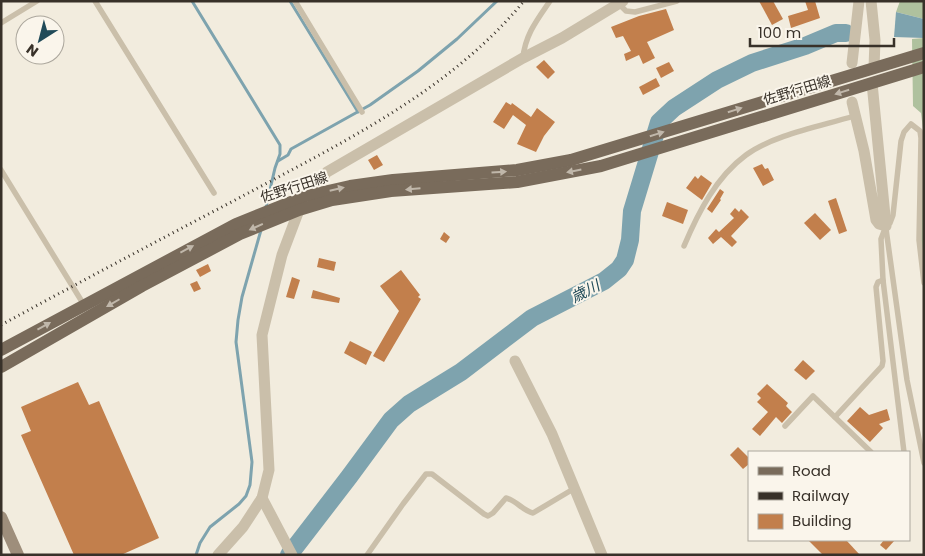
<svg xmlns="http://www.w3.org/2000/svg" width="925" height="556" font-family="Poppins,'Noto Sans JP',sans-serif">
  <rect width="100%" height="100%" fill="#f2ecde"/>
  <g fill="#afc19e">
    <polygon points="900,1 924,1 924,19 896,12"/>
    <polygon points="924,38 924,281 921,268 920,157 923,129 921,113 913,106 912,39"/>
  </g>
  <polygon fill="#7ea3ae" points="896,12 924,19 924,38 894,37"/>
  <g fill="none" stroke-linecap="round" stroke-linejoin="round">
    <g stroke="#7ea3ae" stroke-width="3">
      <polyline points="192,1 280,145 280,154 275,168 266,207"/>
      <polyline points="290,1 358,112"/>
      <polyline points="278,161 288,155 291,149 370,105 418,71 457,39 497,1"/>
      <polyline points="196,555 200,543 210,527 239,504 246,496 250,485 252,462 236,342 238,320 242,297 261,230"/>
    </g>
    <polyline stroke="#7ea3ae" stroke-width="18" points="289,555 349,477 391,420 409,404 461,372 532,318 604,281 619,269 625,260 630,240 632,211 659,122 674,108 717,80 752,63 805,46 836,33 846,33"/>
  </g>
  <g fill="#c27f4c">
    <polygon points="759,1 773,1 783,19 772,25"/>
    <polygon points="805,1 815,1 820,18 791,28 788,16 808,10"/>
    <polygon points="666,9 674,30 647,42 655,58 643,64 639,55 626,61 624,54 631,51 623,36 616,38 611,27 639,16"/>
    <polygon points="544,60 555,72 548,79 536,67"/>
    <polygon points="669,62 674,71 661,78 656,68"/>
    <polygon points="656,78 660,86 643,95 639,87"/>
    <polygon points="506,102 511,105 512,103 531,117 537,108 555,122 544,136 536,152 517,144 526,125 513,115 504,129 493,122"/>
    <polygon points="377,155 383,165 374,170 368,160"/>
    <polygon points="762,164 765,169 768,168 774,180 763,186 753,168"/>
    <polygon points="701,175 712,183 702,200 686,188 695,176 698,179"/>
    <polygon points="720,189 724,192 720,199 721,200 712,213 707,209"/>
    <polygon points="836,198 847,231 839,234 828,201"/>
    <polygon points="667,202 688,210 683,224 662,216"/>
    <polygon points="735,208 739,212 741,209 749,217 731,236 737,242 732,247 721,237 713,244 708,238 716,229 719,232 734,218 730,214"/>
    <polygon points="815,213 831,230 820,240 804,223"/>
    <polygon points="444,232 450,237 446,243 440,239"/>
    <polygon points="319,258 336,262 334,271 317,267"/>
    <polygon points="208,264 211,271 200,277 196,270"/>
    <polygon points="401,270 420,295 418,297 421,299 384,362 373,356 399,311 380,286"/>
    <polygon points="292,277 300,280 294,299 286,297"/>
    <polygon points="197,281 201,289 194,292 190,284"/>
    <polygon points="313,290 340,298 339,303 311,298"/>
    <polygon points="350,341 372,352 366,365 344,353"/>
    <polygon points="803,360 815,371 806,380 794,370"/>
    <polygon points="78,382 89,405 99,401 159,538 121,555 74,555 21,435 31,431 21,407"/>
    <polygon points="767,384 788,403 786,406 792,412 782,423 776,417 760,436 752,429 768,412 757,402 761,398 757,394"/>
    <polygon points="860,407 869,415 887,409 890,420 879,424 883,428 870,442 847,421"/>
    <polygon points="738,447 749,458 749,464 743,469 730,455"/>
    <polygon points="808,540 846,540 860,555 823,555"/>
    <polygon points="884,540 895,540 886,550 880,545"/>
  </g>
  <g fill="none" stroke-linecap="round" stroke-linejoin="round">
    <g stroke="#cabfaa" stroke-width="5.5">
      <polyline points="95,1 214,193"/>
      <polyline points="295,1 362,112"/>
      <polyline points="619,4 626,11 635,12 677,1"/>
      <polyline points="1,23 37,1"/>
      <path d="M523 58C525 35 537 20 550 1"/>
      <polyline points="1,170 84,305"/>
      <polyline points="886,229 907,380 924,463"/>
      <path d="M684 246C698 213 716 177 746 155 773 135 822 126 854 116"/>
      <polyline points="835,417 882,366 883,361 876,287 878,282 883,280"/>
      <polyline points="785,426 813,396 871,452"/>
      <polyline points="904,452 883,280 881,239 886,226 890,223 893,215 901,141 904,132 911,124 920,131 921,138 919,240 924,283"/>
      <path d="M367 555 403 504 426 474H432L484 514 488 516 493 513 506 498C516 500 523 511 533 513L575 488"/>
    </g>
    <g stroke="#cabfaa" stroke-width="11">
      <polyline points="871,1 875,40 874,68"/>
      <polyline points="852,63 859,1"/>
      <polyline points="852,102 864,151 876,220 879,224 886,226 872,83"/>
      <polyline points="515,361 552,434 602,555"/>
      <polyline points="262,498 292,555"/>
      <polyline points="218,555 243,527 262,498 269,470 262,335 282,255 299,210 306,196 327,172 523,58 562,38 623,1"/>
    </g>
    <polyline stroke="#9e8e7b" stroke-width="12" points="1,517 18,555"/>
    <g stroke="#796b5b" stroke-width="12">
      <polyline points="1,350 236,224 306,196 350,186 393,180 517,170 571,160 924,53"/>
      <polyline points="1,367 142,286 240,234 299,210 332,200 391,191 517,182 601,166 924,67"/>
    </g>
    <path stroke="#383129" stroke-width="3" stroke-dasharray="1 4" stroke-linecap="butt" d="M1 325C80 282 159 240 239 198 341 143 449 92 524 1"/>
  </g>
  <defs><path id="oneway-solid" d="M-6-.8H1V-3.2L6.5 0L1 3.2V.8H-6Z" transform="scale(1.25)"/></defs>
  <g fill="#c0b7aa">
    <use href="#oneway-solid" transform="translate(842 92) rotate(163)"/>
    <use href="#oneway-solid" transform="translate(735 110) rotate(-17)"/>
    <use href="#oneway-solid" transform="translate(657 134) rotate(-17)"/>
    <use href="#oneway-solid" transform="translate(574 171) rotate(169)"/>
    <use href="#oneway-solid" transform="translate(499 172) rotate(-4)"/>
    <use href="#oneway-solid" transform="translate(337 189) rotate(-13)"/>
    <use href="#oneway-solid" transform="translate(413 189) rotate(175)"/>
    <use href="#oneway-solid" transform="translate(256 227) rotate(156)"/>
    <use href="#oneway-solid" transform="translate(187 249) rotate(-28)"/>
    <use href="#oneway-solid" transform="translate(113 303) rotate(150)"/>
    <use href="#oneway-solid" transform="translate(44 326) rotate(-29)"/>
  </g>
  <g text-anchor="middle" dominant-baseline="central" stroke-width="4" stroke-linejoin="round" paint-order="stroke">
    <g font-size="14" fill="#383129" stroke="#faf5eb">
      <text transform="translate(797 90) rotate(-17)">佐野行田線</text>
      <text transform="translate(294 187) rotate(-18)">佐野行田線</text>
    </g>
    <g font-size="15" font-style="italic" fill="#204a58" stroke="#faf5eb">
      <text transform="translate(585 291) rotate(-27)">歳川</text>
    </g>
  </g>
  <rect width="925" height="556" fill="none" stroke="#383129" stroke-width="5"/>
  <rect x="748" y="451" width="162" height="90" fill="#faf5eb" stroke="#aca79d"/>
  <rect x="758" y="467" width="25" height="8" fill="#796b5b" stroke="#aca79d"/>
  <text x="792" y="476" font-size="15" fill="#383129">Road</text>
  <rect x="758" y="492" width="25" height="8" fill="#383129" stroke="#aca79d"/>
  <text x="792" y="501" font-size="15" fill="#383129">Railway</text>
  <rect x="758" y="514" width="25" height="15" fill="#c27f4c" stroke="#aca79d"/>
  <text x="792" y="526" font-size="15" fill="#383129">Building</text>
  <g transform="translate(40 40) rotate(216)"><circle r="24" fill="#faf5eb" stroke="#aca79d"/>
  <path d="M0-4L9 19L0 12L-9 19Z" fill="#204a58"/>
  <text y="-8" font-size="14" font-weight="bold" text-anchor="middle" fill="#383129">N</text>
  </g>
  <path d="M750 38v8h144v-8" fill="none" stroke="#383129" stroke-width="2.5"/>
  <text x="758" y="38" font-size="15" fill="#383129" stroke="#faf5eb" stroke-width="4" paint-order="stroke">100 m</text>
</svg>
